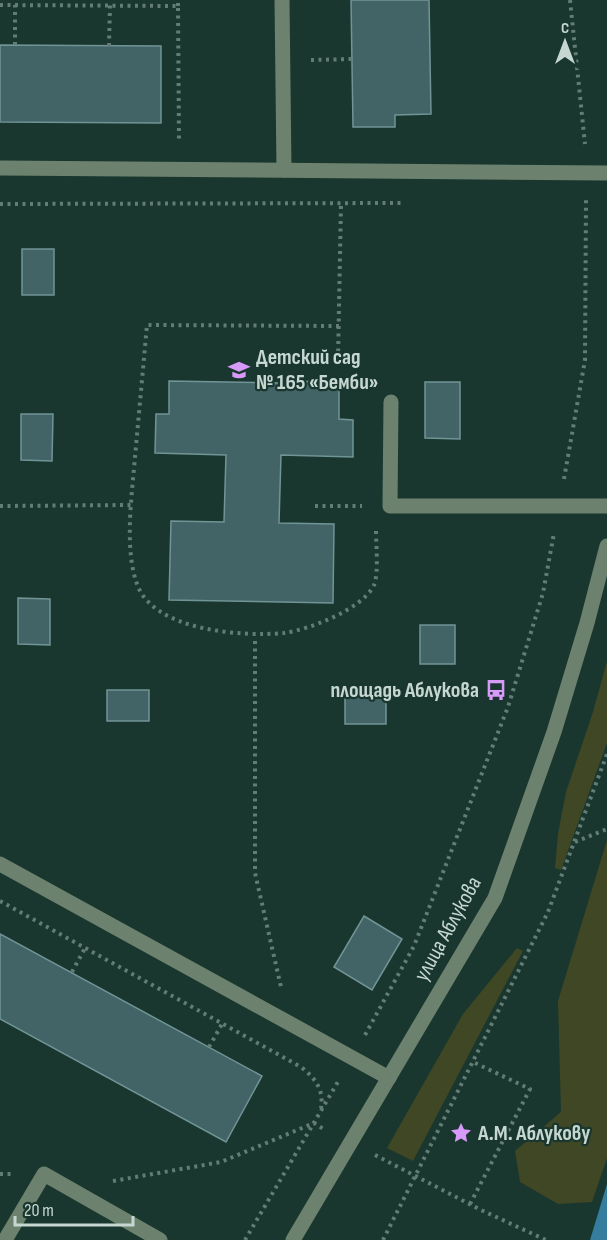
<svg xmlns="http://www.w3.org/2000/svg" width="607" height="1240" font-family="'Sofia Sans Condensed',sans-serif">
  <rect width="100%" height="100%" fill="#19372f"/>
  <g fill="#404724">
    <polygon points="607,661 607,743 561,870 555,868 558,834 566,792 593,712"/>
    <polygon points="607,840 607,1158 592,1202 558,1204 520,1182 515,1151 561,1112 558,1001"/>
    <polygon points="517,948 523,951 413,1161 387,1148 463,1014"/>
  </g>
  <polygon fill="#357d9d" points="607,1184 607,1240 590,1240"/>
  <g fill="#436467" stroke="#719496" stroke-width="1.5">
    <polygon points="351,0 429,0 431,114 395,115 395,127 353,127"/>
    <polygon points="0,45 161,46 161,123 0,122"/>
    <rect x="22" y="249" width="32" height="46"/>
    <polygon points="169,381 281,383 281,381 339,382 339,419 353,420 353,457 281,455 279,523 334,524 333,603 169,600 171,521 224,522 226,455 155,453 156,414 169,414"/>
    <polygon points="425,382 460,382 460,439 425,438"/>
    <polygon points="21,414 53,414 52,461 21,460"/>
    <polygon points="18,598 50,599 50,645 18,644"/>
    <rect x="420" y="625" width="35" height="39"/>
    <rect x="107" y="690" width="42" height="31"/>
    <rect x="345" y="693" width="41" height="31"/>
    <polygon points="364,916 402,939 372,990 334,967"/>
    <polygon points="0,934 262,1076 226,1142 0,1019"/>
  </g>
  <g fill="none" stroke-linecap="round" stroke-linejoin="round">
    <g stroke="#637c75" stroke-width="4" stroke-dasharray="3 4.5" stroke-linecap="butt">
      <polyline points="570,0 585,144"/>
      <polyline points="0,5 178,6 179,142"/>
      <polyline points="178,6 178,0"/>
      <polyline points="15,45 15,5"/>
      <polyline points="109,46 110,5"/>
      <polyline points="311,60 352,59"/>
      <polyline points="0,204 405,203"/>
      <path d="M339 326 147 325C143 369 139 413 135 457 132 494 124 549 137 584 153 631 243 637 284 633 308 630 363 609 374 585 379 572 376 545 376 530"/>
      <polyline points="338,359 341,203"/>
      <polyline points="564,479 585,360 586,200"/>
      <polyline points="0,506 131,505"/>
      <polyline points="315,506 362,506"/>
      <polyline points="255,641 255,873 281,987"/>
      <polyline points="575,842 607,829"/>
      <path d="M0 901 301 1067C315 1078 324 1089 321 1108"/>
      <polyline points="72,972 85,948"/>
      <polyline points="365,1035 414,946 508,707 543,593 554,533"/>
      <polyline points="209,1047 222,1024"/>
      <polyline points="375,1155 481,1210 546,1240"/>
      <polyline points="0,1174 11,1174"/>
      <polyline points="113,1181 221,1162 314,1123 325,1130"/>
      <polyline points="470,1204 530,1089 473,1062"/>
      <polyline points="245,1240 339,1080"/>
      <polyline points="383,1240 548,912 607,754"/>
    </g>
    <g stroke="#6d826e" stroke-width="15">
      <polyline points="282,0 284,170"/>
      <polyline points="0,168 607,173"/>
      <polyline points="391,402 390,506 607,506"/>
      <polyline points="0,864 389,1078"/>
      <polyline points="5,1240 44,1174 160,1240"/>
      <polyline points="293,1240 495,898 554,732 587,623 607,546"/>
    </g>
  </g>
  <defs>
    <symbol id="school-bare" viewBox="-9 -9 18 18"><path d="M0-5L7-2L0 1L-7-2ZM-4 1L0 2.5L4 1V4Q0 6-4 4Z" fill="#d89af8" stroke="#19372f" stroke-width="2.5" paint-order="stroke"/></symbol>
    <symbol id="bus-bare" viewBox="-9 -9 18 18"><path d="M-5-6H5V4H4V6H2V4H-2V6H-4V4H-5ZM-3.5-4V0h7V-4ZM-3.5 1.2v1.5H-2V1.2ZM2 1.2v1.5H3.5V1.2Z" fill="#d89af8" stroke="#19372f" stroke-width="2.5" paint-order="stroke"/></symbol>
    <symbol id="sight-bare" viewBox="-9 -9 18 18"><path d="M0-6L1.8-2.2L6-1.7L2.9 1.2L3.7 5.4L0 3.3L-3.7 5.4L-2.9 1.2L-6-1.7L-1.8-2.2Z" fill="#d89af8" stroke="#19372f" stroke-width="2.5" paint-order="stroke"/></symbol>
  </defs>
  <g fill-rule="evenodd">
    <use href="#school-bare" x="224" y="355" width="30" height="30"/>
    <use href="#bus-bare" x="481" y="675" width="30" height="30"/>
    <use href="#sight-bare" x="446" y="1118" width="30" height="30"/>
  </g>
  <g text-anchor="middle" dominant-baseline="central" stroke-width="4.5" stroke-linejoin="round" paint-order="stroke">
    <g font-size="22" font-weight="bold" fill="#c6d7d1" stroke="#19372f" text-anchor="start">
      <text x="256" y="357">Детский сад<tspan x="256" dy="25">№ 165 «Бемби»</tspan></text>
      <text x="479" y="690" text-anchor="end">площадь Аблукова</text>
      <text x="478" y="1133">А.М. Аблукову</text>
    </g>
    <g font-size="22" fill="#c6d7d1" stroke="#19372f">
      <text transform="translate(448 929) rotate(-61)">улица Аблукова</text>
    </g>
  </g>
  <g transform="translate(565 42)" stroke="#19372f" stroke-width="4.5" paint-order="stroke">
  <path d="M0-4.5L10 22L0 15L-10 22Z" fill="#c6d7d1"/>
  <text y="-9" font-size="16" font-weight="bold" text-anchor="middle" fill="#c6d7d1">С</text>
  </g>
  <path d="M15 1216v9h118v-9" fill="none" stroke="#c6d7d1" stroke-width="3"/>
  <text x="24" y="1216" font-size="18" fill="#c6d7d1" stroke="#19372f" stroke-width="4.5" paint-order="stroke">20 m</text>
</svg>
